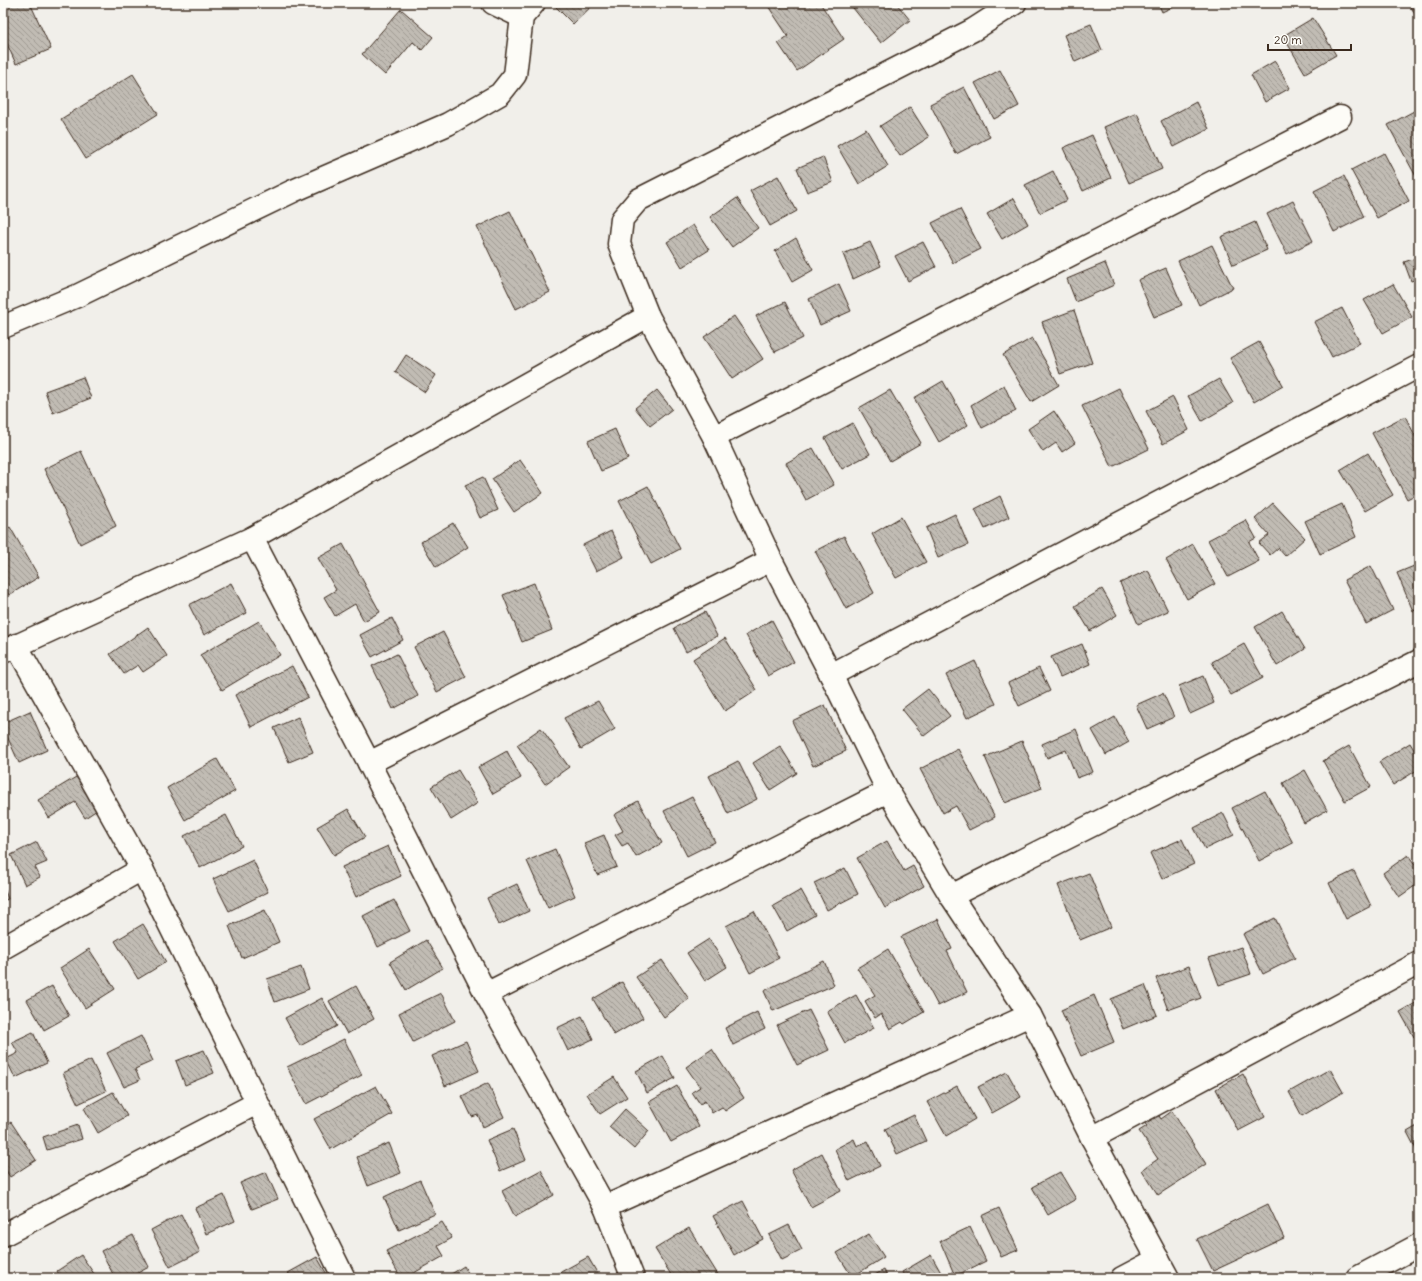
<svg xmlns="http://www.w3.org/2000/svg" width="1422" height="1281" font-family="Delius,sans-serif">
  <defs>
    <pattern id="building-back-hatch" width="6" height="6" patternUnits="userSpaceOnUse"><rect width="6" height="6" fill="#c1bcb4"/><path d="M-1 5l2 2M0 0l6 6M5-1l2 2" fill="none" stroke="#9e9992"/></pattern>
  </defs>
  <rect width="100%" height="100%" fill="#f1efea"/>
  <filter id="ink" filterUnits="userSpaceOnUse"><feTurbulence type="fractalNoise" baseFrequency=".025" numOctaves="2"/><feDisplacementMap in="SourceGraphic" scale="8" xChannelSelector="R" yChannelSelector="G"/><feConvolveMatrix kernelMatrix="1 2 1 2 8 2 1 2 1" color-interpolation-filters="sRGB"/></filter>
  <g filter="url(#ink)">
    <g fill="url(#building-back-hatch)" stroke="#3b2a1e">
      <polygon points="3,3 30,3 51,49 16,64 3,35"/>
      <polygon points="552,3 595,3 573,24"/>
      <polygon points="766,3 820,3 844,39 797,71 778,43 788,36"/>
      <polygon points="849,3 896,3 910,20 881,43"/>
      <polygon points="1158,3 1181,3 1162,12"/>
      <polygon points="1409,3 1419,3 1419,22"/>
      <polygon points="401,9 433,37 422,50 413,42 385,75 362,54"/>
      <polygon points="1313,18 1336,55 1305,73 1283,36"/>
      <polygon points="1091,24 1102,50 1075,62 1064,35"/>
      <polygon points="1275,61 1290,88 1265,102 1251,75"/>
      <polygon points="1000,70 1019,106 994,119 975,83"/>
      <polygon points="133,74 158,114 86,159 61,119"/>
      <polygon points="964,87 990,137 956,154 930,104"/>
      <polygon points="1196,102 1209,129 1174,147 1161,121"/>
      <polygon points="910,107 929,137 900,156 880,126"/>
      <polygon points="1414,111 1419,121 1419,182 1388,125"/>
      <polygon points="1137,113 1162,169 1129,183 1104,127"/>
      <polygon points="866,129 888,166 859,184 837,146"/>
      <polygon points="1092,135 1111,178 1083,191 1063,148"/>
      <polygon points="1384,153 1409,201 1377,218 1351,170"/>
      <polygon points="823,157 833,182 807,192 797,168"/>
      <polygon points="1053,171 1067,200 1040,213 1025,185"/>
      <polygon points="778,176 797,211 770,226 750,191"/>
      <polygon points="1344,176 1364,217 1334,232 1314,191"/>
      <polygon points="737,198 758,228 732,247 710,217"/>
      <polygon points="1014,198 1028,224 1002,239 987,214"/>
      <polygon points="1293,201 1313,241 1287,254 1267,214"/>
      <polygon points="960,209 981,249 953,263 932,223"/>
      <polygon points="510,211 550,292 516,309 477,227"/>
      <polygon points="1255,222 1267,250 1233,265 1221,237"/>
      <polygon points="693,225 709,250 682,267 667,242"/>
      <polygon points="796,238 813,270 792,282 775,251"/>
      <polygon points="870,242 881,266 853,279 843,254"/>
      <polygon points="923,242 936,267 908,281 895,256"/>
      <polygon points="1212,245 1233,288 1199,305 1178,261"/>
      <polygon points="1419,257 1419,278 1411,281 1404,262"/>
      <polygon points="1105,263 1114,285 1076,302 1067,279"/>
      <polygon points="1166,268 1182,305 1154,317 1138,280"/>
      <polygon points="839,284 851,311 820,325 809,299"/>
      <polygon points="1393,284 1412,317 1383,333 1364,300"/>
      <polygon points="785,302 803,338 775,352 756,316"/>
      <polygon points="1342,308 1360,343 1332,357 1314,322"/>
      <polygon points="1074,310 1092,363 1060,374 1042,322"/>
      <polygon points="734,316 763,359 732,379 704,337"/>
      <polygon points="1032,338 1059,385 1031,402 1003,355"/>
      <polygon points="1259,342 1283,385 1254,402 1230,358"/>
      <polygon points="406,355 436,375 425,392 395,372"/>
      <polygon points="83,377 91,398 53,413 45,391"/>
      <polygon points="1219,379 1233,403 1202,421 1188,396"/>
      <polygon points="943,381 968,425 939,442 914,398"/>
      <polygon points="1004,385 1016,411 982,428 971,405"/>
      <polygon points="1119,388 1149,449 1112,467 1082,406"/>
      <polygon points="657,390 672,409 650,426 635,408"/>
      <polygon points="890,390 921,443 890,461 859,408"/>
      <polygon points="1173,397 1189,430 1163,444 1146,411"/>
      <polygon points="1054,411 1075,443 1062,452 1056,443 1043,452 1028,429"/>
      <polygon points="1405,416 1419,443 1419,493 1407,499 1372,433"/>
      <polygon points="853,423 870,454 842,469 825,438"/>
      <polygon points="615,429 628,459 601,471 588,441"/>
      <polygon points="813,448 834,485 806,500 786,463"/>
      <polygon points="81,451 116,526 80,544 44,469"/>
      <polygon points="1368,453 1393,495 1365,511 1340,470"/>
      <polygon points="520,460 543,493 514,512 492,479"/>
      <polygon points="483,477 498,510 480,518 465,485"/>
      <polygon points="648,486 680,549 651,564 619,501"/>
      <polygon points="1000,496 1009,517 985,529 975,509"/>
      <polygon points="1273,503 1305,538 1285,556 1278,548 1270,555 1259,543 1269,535 1255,519"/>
      <polygon points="1342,504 1356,537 1320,554 1305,521"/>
      <polygon points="955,514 968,545 938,558 926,528"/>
      <polygon points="901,517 926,562 896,578 872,534"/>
      <polygon points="1246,520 1256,538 1249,542 1259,561 1228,577 1208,540"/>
      <polygon points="453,523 468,547 436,567 421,542"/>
      <polygon points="10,527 39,577 9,595 3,585 3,531"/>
      <polygon points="611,531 624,557 596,571 583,545"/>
      <polygon points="844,536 874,593 846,609 815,551"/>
      <polygon points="343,544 380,612 364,621 355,604 335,616 324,597 336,590 318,558"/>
      <polygon points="1193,544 1215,584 1187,599 1166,560"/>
      <polygon points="1419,564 1419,609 1413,611 1397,573"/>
      <polygon points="1371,566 1393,610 1366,624 1344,580"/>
      <polygon points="1148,570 1168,611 1138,624 1120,583"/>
      <polygon points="231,583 247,613 204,635 189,605"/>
      <polygon points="534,583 552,630 522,642 503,595"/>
      <polygon points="1102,589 1117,615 1090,631 1075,606"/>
      <polygon points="1282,611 1305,649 1277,666 1255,627"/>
      <polygon points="705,612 717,636 686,652 674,628"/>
      <polygon points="392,618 403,640 372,657 360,635"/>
      <polygon points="772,620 794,662 768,676 746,635"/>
      <polygon points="259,621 280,655 222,690 200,655"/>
      <polygon points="148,627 167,656 143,672 138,665 124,674 110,654"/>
      <polygon points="443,632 466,677 437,692 414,647"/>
      <polygon points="725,638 757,690 725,711 693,659"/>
      <polygon points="1082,644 1090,664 1060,677 1051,657"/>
      <polygon points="1244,644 1263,678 1231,695 1212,662"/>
      <polygon points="397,654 418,696 393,709 372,666"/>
      <polygon points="975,661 996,704 967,718 946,675"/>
      <polygon points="292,666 308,697 251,727 235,695"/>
      <polygon points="1039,668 1050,691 1019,706 1008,683"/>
      <polygon points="1203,676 1214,703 1190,714 1179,686"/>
      <polygon points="928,689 950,716 924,736 902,709"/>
      <polygon points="1163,693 1174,717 1147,729 1136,705"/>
      <polygon points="598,701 615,729 581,749 564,718"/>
      <polygon points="825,705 846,751 813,766 792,721"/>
      <polygon points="30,711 47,750 19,763 3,727 3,723"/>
      <polygon points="298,717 313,752 289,762 274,728"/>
      <polygon points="1115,717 1129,742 1106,755 1092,730"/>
      <polygon points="541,728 569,767 545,784 517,745"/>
      <polygon points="1076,729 1093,772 1077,778 1066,750 1047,758 1042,744"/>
      <polygon points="1022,741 1042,788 1005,803 985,757"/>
      <polygon points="1410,743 1419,758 1419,769 1393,785 1379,762"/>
      <polygon points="780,746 797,773 770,790 753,763"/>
      <polygon points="1349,746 1371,787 1345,801 1323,761"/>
      <polygon points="958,749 995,817 969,830 956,806 943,813 920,769"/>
      <polygon points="507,751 521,778 493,794 478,767"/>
      <polygon points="217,759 235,791 185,820 167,788"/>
      <polygon points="738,761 757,799 728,814 709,776"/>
      <polygon points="458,770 478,803 451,820 431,787"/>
      <polygon points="1305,770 1327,810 1304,823 1283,783"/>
      <polygon points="81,774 100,808 85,818 75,802 49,818 38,800"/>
      <polygon points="1265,791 1293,843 1259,861 1232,808"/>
      <polygon points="692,797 715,842 687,856 664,811"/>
      <polygon points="638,801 662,843 636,857 628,843 622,846 615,835 623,831 614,815"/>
      <polygon points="348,809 365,837 334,855 317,827"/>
      <polygon points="1223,813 1234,835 1205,849 1194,828"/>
      <polygon points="226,815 242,846 200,868 184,836"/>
      <polygon points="604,835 617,867 597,875 584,843"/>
      <polygon points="1182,839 1194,864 1162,879 1150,853"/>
      <polygon points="887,841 904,871 913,866 924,886 885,908 857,858"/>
      <polygon points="37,842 47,862 35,867 40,877 25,885 11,855"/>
      <polygon points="388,846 401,876 356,897 342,867"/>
      <polygon points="555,849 575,896 548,908 527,861"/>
      <polygon points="1408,855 1419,870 1419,883 1399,897 1383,873"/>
      <polygon points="253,860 268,892 229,911 213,879"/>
      <polygon points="845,868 858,894 827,910 814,883"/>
      <polygon points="1354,871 1371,906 1346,919 1329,883"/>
      <polygon points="1089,873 1111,927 1080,940 1058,885"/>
      <polygon points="517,884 529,911 499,925 487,898"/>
      <polygon points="3,885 8,899 3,901"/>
      <polygon points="801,890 815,915 787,931 773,906"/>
      <polygon points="394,900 410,931 378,947 363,916"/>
      <polygon points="265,910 279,942 242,958 229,926"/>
      <polygon points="754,911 779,958 750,973 726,926"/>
      <polygon points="1275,918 1295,958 1263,974 1243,934"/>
      <polygon points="938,919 952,949 947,951 967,992 938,1006 901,937"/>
      <polygon points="143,924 166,962 138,979 115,941"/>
      <polygon points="709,939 727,967 705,981 687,953"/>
      <polygon points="426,940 443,968 406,990 390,962"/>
      <polygon points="1241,947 1251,974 1219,985 1209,958"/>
      <polygon points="89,949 115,989 85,1008 60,968"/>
      <polygon points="888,949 924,1012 904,1024 902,1022 890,1029 881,1014 875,1018 865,1001 875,995 857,968"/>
      <polygon points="662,960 689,999 664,1017 636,977"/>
      <polygon points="824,961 834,985 773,1011 764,991"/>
      <polygon points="1189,966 1201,998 1168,1010 1156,978"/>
      <polygon points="301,967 309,989 275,1002 267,979"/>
      <polygon points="622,982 643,1018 614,1035 593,999"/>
      <polygon points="1145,985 1157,1015 1123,1029 1111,999"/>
      <polygon points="52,986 69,1016 44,1030 27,1000"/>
      <polygon points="356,986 374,1019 347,1034 329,1001"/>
      <polygon points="441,993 455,1021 413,1042 399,1013"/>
      <polygon points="856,995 874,1028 845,1043 827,1011"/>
      <polygon points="1094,995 1114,1042 1081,1056 1061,1010"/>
      <polygon points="322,998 337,1026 300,1046 285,1018"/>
      <polygon points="1419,1001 1419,1035 1414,1037 1400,1012"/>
      <polygon points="809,1010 829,1050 797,1065 777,1025"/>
      <polygon points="757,1012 765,1029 733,1045 725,1028"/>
      <polygon points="582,1016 593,1039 568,1051 557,1028"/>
      <polygon points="33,1032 47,1063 15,1078 6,1059 18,1053 12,1042"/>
      <polygon points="141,1036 153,1061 135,1069 140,1080 124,1087 107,1053"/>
      <polygon points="344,1039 362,1075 306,1104 287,1067"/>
      <polygon points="466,1041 479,1071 445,1086 432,1056"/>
      <polygon points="712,1049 744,1098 725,1111 722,1107 712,1113 705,1101 700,1104 692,1092 700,1087 686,1067"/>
      <polygon points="204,1050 214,1073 185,1085 176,1061"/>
      <polygon points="663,1056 675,1078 647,1093 636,1071"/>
      <polygon points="91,1060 106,1091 78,1104 63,1073"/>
      <polygon points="1330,1069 1343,1092 1302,1116 1289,1092"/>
      <polygon points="1007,1072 1021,1097 992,1113 978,1087"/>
      <polygon points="1243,1074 1265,1117 1238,1131 1216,1089"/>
      <polygon points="614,1077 627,1097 600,1114 587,1094"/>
      <polygon points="488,1083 504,1117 483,1127 478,1115 472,1117 462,1096"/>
      <polygon points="376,1086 392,1114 331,1149 314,1119"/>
      <polygon points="677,1086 699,1127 671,1142 649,1102"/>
      <polygon points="957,1086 975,1119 946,1136 927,1102"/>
      <polygon points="113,1092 127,1116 98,1133 84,1108"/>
      <polygon points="625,1109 649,1131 634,1149 609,1127"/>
      <polygon points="1156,1111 1161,1119 1172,1111 1206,1164 1158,1195 1142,1170 1158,1159 1139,1131 1147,1126 1142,1120"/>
      <polygon points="914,1115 926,1141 897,1154 885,1129"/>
      <polygon points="11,1122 36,1160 10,1177 3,1166 3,1127"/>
      <polygon points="78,1125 82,1139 47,1150 43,1137"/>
      <polygon points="1419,1125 1419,1155 1407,1132"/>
      <polygon points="513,1129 526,1160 500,1171 487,1140"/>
      <polygon points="854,1139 857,1146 868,1141 880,1166 849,1181 835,1149"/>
      <polygon points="389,1143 401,1173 368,1186 357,1157"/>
      <polygon points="822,1153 841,1191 811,1207 791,1170"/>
      <polygon points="541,1170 554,1195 515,1217 502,1191"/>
      <polygon points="266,1172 278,1199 252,1209 240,1183"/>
      <polygon points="1060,1172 1076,1199 1048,1215 1032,1187"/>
      <polygon points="420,1180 435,1214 399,1230 384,1197"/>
      <polygon points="224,1195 235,1221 206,1234 195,1208"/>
      <polygon points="743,1201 763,1239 734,1255 713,1216"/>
      <polygon points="1268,1204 1284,1238 1213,1271 1197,1239"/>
      <polygon points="999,1208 1018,1250 1001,1257 982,1216"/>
      <polygon points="181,1214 200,1252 170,1267 151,1230"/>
      <polygon points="442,1222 452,1238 438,1246 444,1256 405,1278 401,1278 386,1251"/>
      <polygon points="789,1225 802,1250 782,1260 769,1235"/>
      <polygon points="970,1227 986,1261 955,1276 940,1241"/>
      <polygon points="689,1228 720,1278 673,1278 655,1249"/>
      <polygon points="869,1234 884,1257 852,1277 837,1253"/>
      <polygon points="133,1235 149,1267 128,1278 115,1278 101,1251"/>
      <polygon points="81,1255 97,1278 61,1278 57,1271"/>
      <polygon points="931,1255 944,1278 905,1278 902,1272"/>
      <polygon points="317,1257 329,1278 291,1278 288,1273"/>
      <polygon points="588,1257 600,1278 550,1278"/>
      <polygon points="464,1266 471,1278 445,1278"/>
      <polygon points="884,1270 888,1278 869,1278"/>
    </g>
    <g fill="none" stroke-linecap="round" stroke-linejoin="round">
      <defs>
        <g id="minor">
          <polyline points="493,3 522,17"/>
          <polyline points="1015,3 973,30 638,200 622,219 619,244 648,316 714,437 771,560 831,675 888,791 951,896 1030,1015 1092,1138 1168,1278"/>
          <polyline points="3,327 77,296 293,191 448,124 500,94 515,75 522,17 534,3"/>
          <polyline points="714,437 1340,117"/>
          <polyline points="252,538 369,763 486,994 605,1207 633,1278"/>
          <polyline points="16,645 142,869 344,1278"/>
          <polyline points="3,652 252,538 648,316"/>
          <polyline points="831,675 1419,366"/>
          <polyline points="369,763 771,560"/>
          <polyline points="951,896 1419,661"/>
          <polyline points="3,948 142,869"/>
          <polyline points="486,994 888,791"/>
          <polyline points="1092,1138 1419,963"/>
          <polyline points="605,1207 1030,1015"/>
          <polyline points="3,1235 257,1103"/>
          <polyline points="1122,1278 1158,1259"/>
          <polyline points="1357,1278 1419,1245"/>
        </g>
      </defs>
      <use href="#minor" stroke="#3b2a1e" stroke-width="25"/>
      <use href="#minor" stroke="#fdfcf7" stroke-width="22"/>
    </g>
  </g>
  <rect width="1422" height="1281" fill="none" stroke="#fdfcf7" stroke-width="16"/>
  <rect x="8" y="8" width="1406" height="1265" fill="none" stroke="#3b2a1e" stroke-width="1.5" filter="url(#ink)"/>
  <path d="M1268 44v6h83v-6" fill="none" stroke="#3b2a1e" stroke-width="2"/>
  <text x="1274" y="44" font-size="12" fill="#3b2a1e" stroke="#fdfcf7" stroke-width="3" paint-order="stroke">20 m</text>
</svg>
